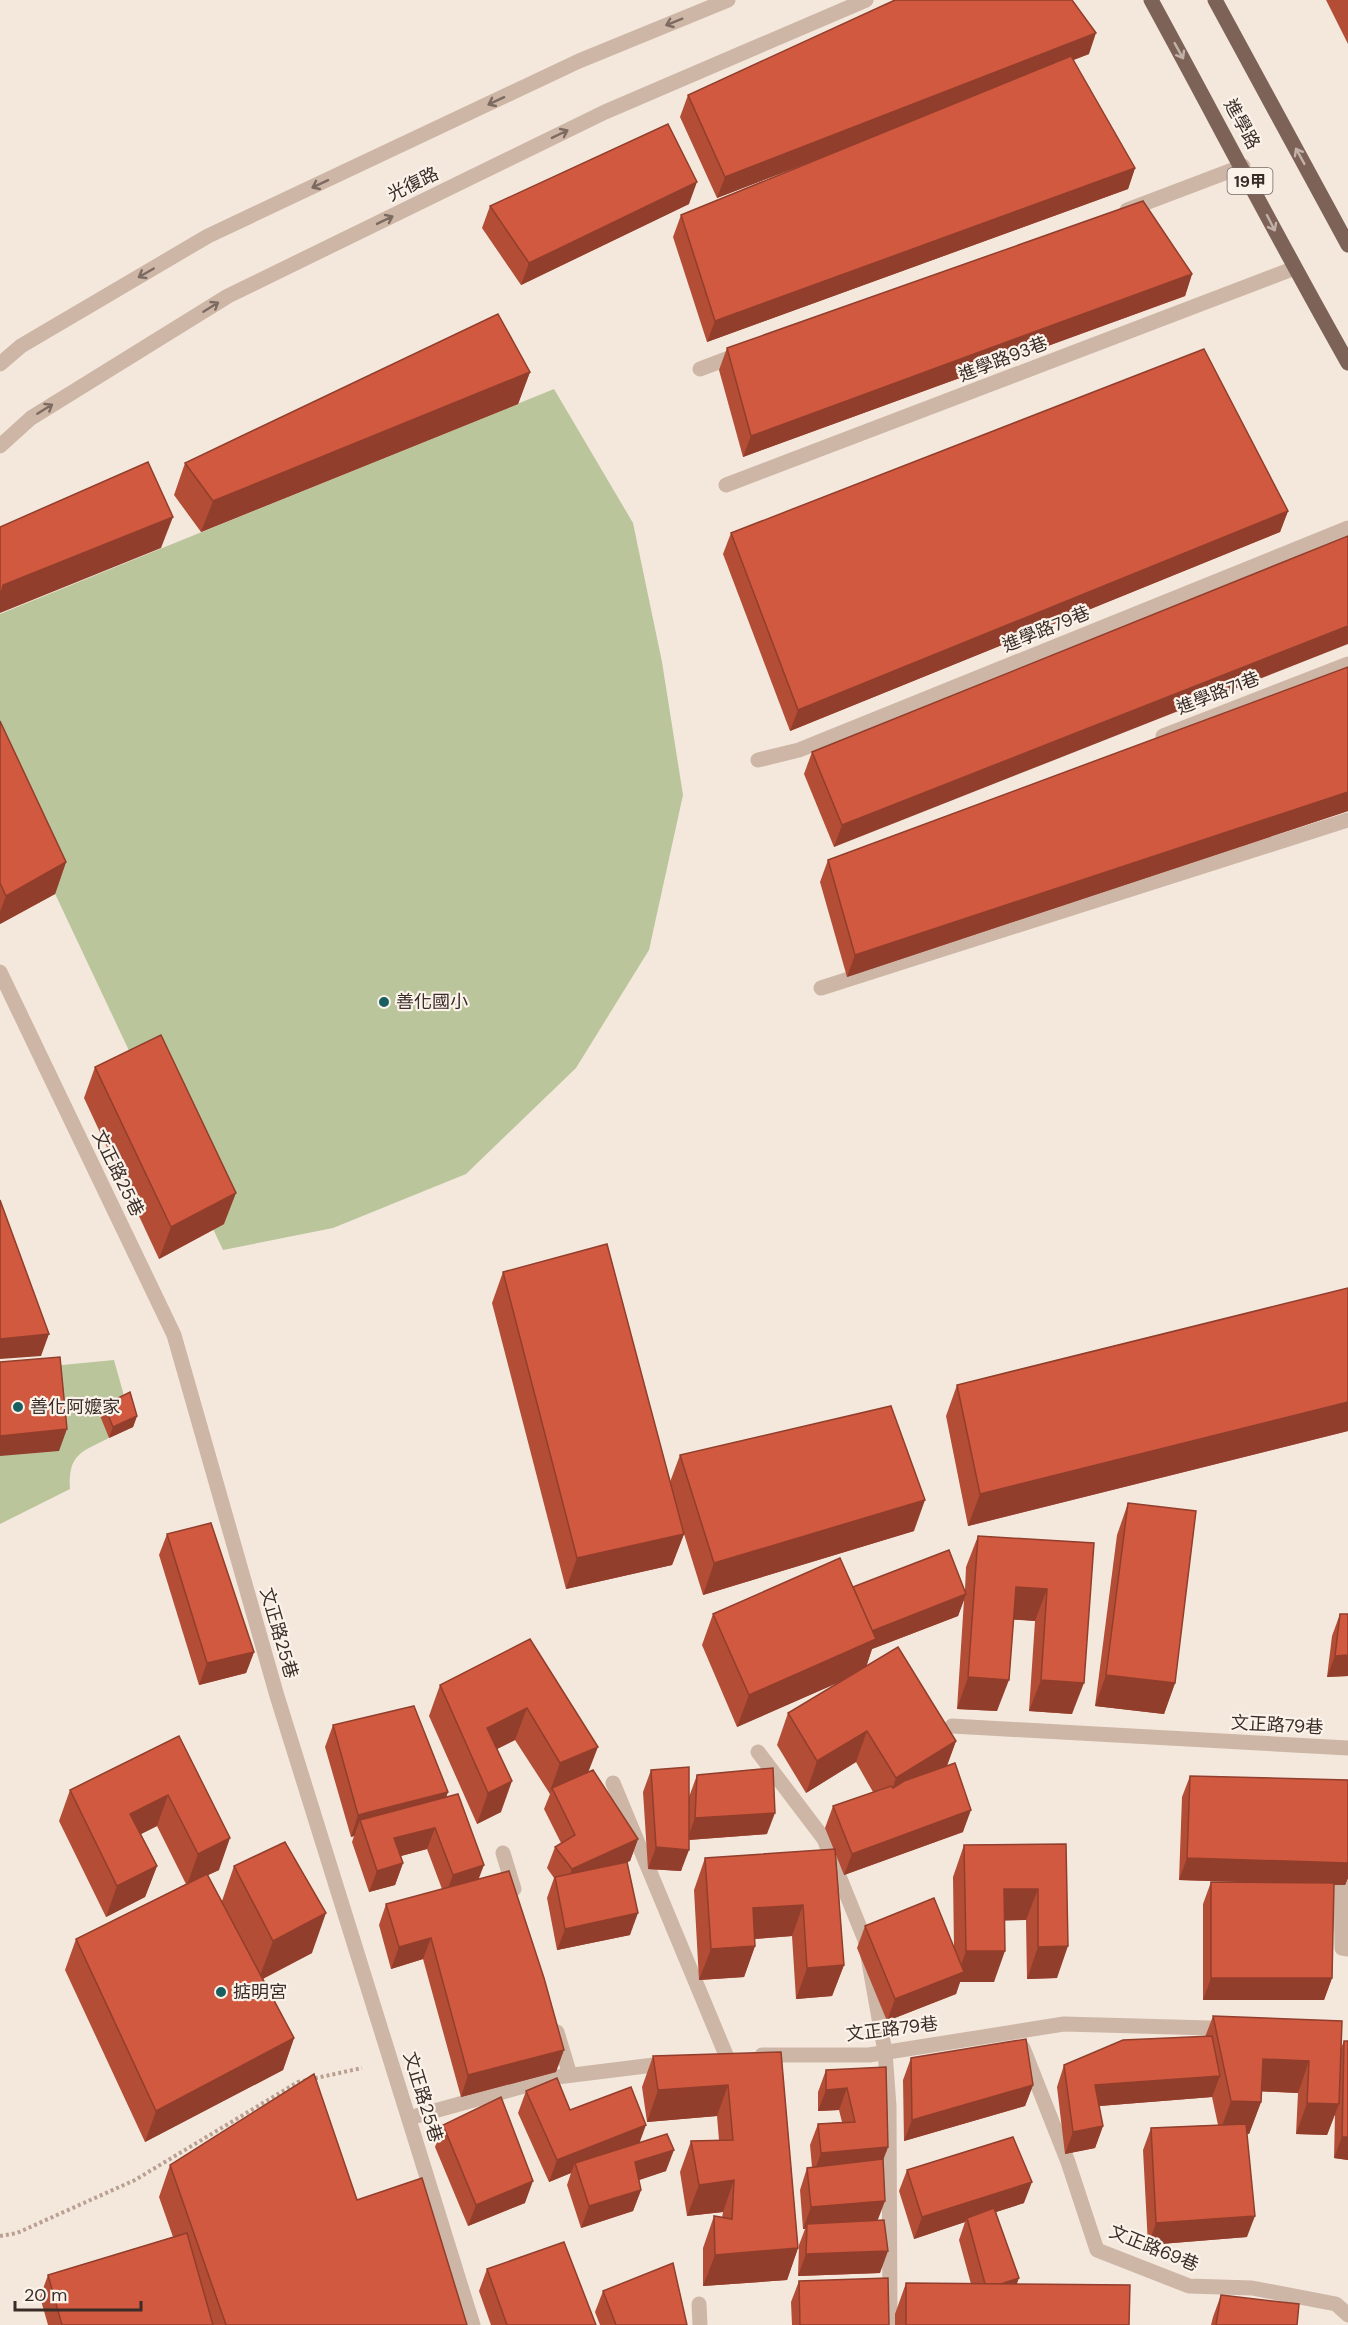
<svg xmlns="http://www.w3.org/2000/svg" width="1348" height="2325" font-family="'DM Sans','Noto Sans TC',sans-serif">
  <rect width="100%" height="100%" fill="#f4e8dd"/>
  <g fill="#bac59b">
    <polygon points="554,389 633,523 662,662 683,795 649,950 576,1068 466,1174 333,1228 223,1250 0,777 0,614"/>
    <path d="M114 1360 126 1403 100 1416 109 1438C81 1452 68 1454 70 1489L0 1524V1371Z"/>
  </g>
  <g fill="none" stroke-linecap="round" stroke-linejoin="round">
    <polyline stroke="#baa091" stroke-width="4" stroke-dasharray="3 3" stroke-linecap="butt" points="0,2236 17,2233 135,2180 298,2082 362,2068"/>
    <g stroke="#ceb6a7" stroke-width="15">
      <polyline points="1127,210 1243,166"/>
      <polyline points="0,364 21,346 208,236 579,61 728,0"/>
      <polyline points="700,369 742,353"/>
      <polyline points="0,446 31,418 228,296 605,112 866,0"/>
      <polyline points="726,485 1295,268"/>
      <polyline points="1163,736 1348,664"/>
      <polyline points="758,760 799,750 1348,528"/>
      <polyline points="0,972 174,1335 277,1696 473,2325"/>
      <polyline points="821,988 1348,820"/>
      <polyline points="952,1726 1348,1748"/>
      <polyline points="758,1752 824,1839 865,1940 885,2052 889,2106 890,2325"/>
      <polyline points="613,1783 726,2055"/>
      <polyline points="503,1853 514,1889"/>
      <polyline points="1323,1882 1341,1883 1342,1948 1348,1949"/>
      <polyline points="557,2032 570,2075"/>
      <polyline points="1023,2048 1068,2162 1097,2250 1189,2286 1252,2288 1336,2304 1348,2315"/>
      <polyline points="762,2055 869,2055 1064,2024 1210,2028 1228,2030"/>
      <polyline points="409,2118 557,2077 670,2063"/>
      <polyline points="699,2304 700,2325"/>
    </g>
    <g stroke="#7d6258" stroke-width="15">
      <path d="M1151 0C1217 121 1280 243 1348 363"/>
      <polyline points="1215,0 1348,245"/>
    </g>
  </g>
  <g fill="#b34d36">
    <polygon points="1326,0 1348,0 1348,44"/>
    <polygon points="1089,54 1073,60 1135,168 1128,189 707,342 673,237 681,215 811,162 717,198 680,117 688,95"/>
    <polygon points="689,204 521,285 482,228 490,206"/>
    <polygon points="1192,274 1185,296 743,457 719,370 727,348"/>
    <polygon points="530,372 518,404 201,532 174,495 185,463"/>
    <polygon points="1288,511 1280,532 790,731 723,554 731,533"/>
    <polygon points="1348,536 834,847 804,774 812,752"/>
    <polygon points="1348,667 1348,811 847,977 820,882 828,860"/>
    <polygon points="0,721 66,862 55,894 0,924"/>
    <polygon points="95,1067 224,1224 159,1259 84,1098"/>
    <polygon points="503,1272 670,1482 680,1455 914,1531 703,1595 684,1534 672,1565 566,1589 492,1303"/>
    <polygon points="1348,1288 1348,1431 968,1526 946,1416 957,1385"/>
    <polygon points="104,1405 137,1416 133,1427 109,1438 100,1416"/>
    <polygon points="1128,1503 1175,1683 1164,1714 1095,1706 1117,1535"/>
    <polygon points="167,1534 254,1652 246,1673 199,1685 159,1555"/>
    <polygon points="978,1536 1094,1543 1072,1714 1029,1711 1035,1621 1013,1619 997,1711 957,1709 964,1600 958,1616 872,1649 866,1666 956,1741 947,1766 963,1832 844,1875 836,1855 844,1965 832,1996 796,1999 792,1936 755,1939 755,1946 744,1977 699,1980 694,1890 705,1858 834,1850 825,1828 833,1806 873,1792 856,1762 806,1793 777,1745 788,1713 843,1680 737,1727 702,1645 713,1614 853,1587 965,1590 966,1567"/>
    <polygon points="1340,1614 1348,1614 1348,1676 1327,1677 1332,1636"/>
    <polygon points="530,1639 588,1771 638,1839 630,1861 627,1862 630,1935 557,1950 547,1898 554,1878 547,1868 555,1847 561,1843 544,1809 550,1794 515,1740 497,1749 501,1812 477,1824 429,1716 440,1685"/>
    <polygon points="333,1725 448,1792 446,1797 556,2072 461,2097 423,1959 391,1969 379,1925 386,1904 442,1889 427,1849 401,1856 403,1863 395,1885 369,1892 352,1842 354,1836 351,1837 325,1747"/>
    <polygon points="179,1736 219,1870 208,1875 222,1901 234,1866 312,1953 263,1979 294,2038 283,2070 145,2142 65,1970 76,1939 186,1884 157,1826 141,1834 157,1866 145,1897 106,1917 59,1821 70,1790"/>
    <polygon points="651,1770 689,1797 697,1775 767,1834 689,1840 681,1871 648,1869 643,1792"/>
    <polygon points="1190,1776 1348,1780 1348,1878 1345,1885 1334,1885 1332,1978 1324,2000 1203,2000 1203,1904 1211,1882 1276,1883 1179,1880 1182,1797"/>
    <polygon points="1066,1844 1057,1978 1027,1979 1026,1920 1005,1920 994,1982 960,1982 956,1994 887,2021 857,1948 865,1926 954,1949 953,1877 964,1845"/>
    <polygon points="1213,2016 1341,2048 1344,2041 1348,2160 1334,2158 1335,2114 1327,2135 1296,2134 1298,2093 1261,2091 1261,2102 1249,2134 1247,2133 1247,2237 1148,2245 1143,2150 1151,2128 1218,2125 1212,2097 1099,2106 1103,2126 1095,2148 1065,2154 1057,2087 1064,2065 1205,2037"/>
    <polygon points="781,2052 798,2248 787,2280 703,2286 703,2248 714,2216 722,2218 723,2212 687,2216 680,2172 691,2141 719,2140 717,2116 647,2122 642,2087 653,2056"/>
    <polygon points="911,2058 1033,2085 1025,2106 904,2141 903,2080"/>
    <polygon points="886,2067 888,2147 883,2160 877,2220 880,2273 798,2276 799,2245 805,2229 803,2229 800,2190 807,2168 812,2167 810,2145 818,2124 842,2122 839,2110 818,2111 818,2092 826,2070"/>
    <polygon points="526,2091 570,2110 640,2143 666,2171 639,2180 641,2190 633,2211 581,2228 567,2185 571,2173 549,2182 518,2113"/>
    <polygon points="443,2125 525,2203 468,2226 435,2147"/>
    <polygon points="170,2165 357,2200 467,2325 48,2325 40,2297 48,2275 173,2237 159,2197"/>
    <polygon points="907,2170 1024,2203 996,2212 1017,2284 1129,2325 895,2325 895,2314 906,2283 971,2284 959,2240 965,2222 914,2239 899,2191"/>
    <polygon points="487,2269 596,2325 491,2325 479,2291"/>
    <polygon points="799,2281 889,2325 792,2325 791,2302"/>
    <polygon points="603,2291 687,2325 600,2325 595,2312"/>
    <polygon points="1221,2295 1297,2325 1211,2325 1213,2317"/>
  </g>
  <g fill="#923e2c">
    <polygon points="1096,33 1089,54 717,198 725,177"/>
    <polygon points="1135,168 1128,189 707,342 715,321"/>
    <polygon points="697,182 689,204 521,285 529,263"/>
    <polygon points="1192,274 1185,296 743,457 751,436"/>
    <polygon points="530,372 518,404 201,532 213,501"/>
    <polygon points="1288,511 1280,532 790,731 798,710"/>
    <polygon points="173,517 161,548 0,613 0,595 3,585"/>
    <polygon points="1348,626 1348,644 834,847 842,825"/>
    <polygon points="1348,792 1348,811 847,977 855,955"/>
    <polygon points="66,862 55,894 0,924 0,912 6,896"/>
    <polygon points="236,1193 224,1224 159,1259 171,1227"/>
    <polygon points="49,1334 41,1356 0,1359 0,1339"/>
    <polygon points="1348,1402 1348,1431 968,1526 980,1494"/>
    <polygon points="137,1416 133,1427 109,1438 113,1427"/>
    <polygon points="67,1429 59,1451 0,1456 0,1436"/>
    <polygon points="925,1500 914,1531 703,1595 714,1563"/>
    <polygon points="684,1534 672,1565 566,1589 577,1558"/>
    <polygon points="1016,1587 1047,1589 1035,1621 1004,1619"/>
    <polygon points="966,1594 958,1616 872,1649 865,1671 737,1727 749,1695 868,1632"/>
    <polygon points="254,1652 246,1673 199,1685 207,1663"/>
    <polygon points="1348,1655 1348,1676 1327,1677 1335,1656"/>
    <polygon points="1106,1675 1175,1683 1164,1714 1095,1706"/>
    <polygon points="968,1677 1009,1680 997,1711 957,1709"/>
    <polygon points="1041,1680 1084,1683 1072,1714 1029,1711"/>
    <polygon points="527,1708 515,1740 475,1760 487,1728"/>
    <polygon points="867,1731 856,1762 806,1793 817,1761"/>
    <polygon points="956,1741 944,1773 885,1810 896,1778"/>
    <polygon points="598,1747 586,1778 552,1788 549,1794 560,1763"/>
    <polygon points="512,1781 501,1812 477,1824 488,1793"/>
    <polygon points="448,1792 440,1814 360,1820 354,1836 351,1837 358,1815"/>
    <polygon points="168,1795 157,1826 119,1845 130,1814"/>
    <polygon points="971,1810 963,1832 844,1875 852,1854"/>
    <polygon points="775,1813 767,1834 687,1840 695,1818"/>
    <polygon points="435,1828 427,1849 386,1860 394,1838"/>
    <polygon points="230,1838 219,1870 187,1885 198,1854"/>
    <polygon points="638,1839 630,1861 564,1890 572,1869"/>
    <polygon points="656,1847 689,1850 681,1871 648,1869"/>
    <polygon points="1187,1858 1348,1863 1348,1878 1345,1885 1179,1880"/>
    <polygon points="403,1863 395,1885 369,1892 377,1871"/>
    <polygon points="484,1865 476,1886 445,1896 453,1875"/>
    <polygon points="157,1866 145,1897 106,1917 117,1886"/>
    <polygon points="1004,1889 1038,1889 1026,1920 993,1921"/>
    <polygon points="803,1905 792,1936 741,1940 753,1908"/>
    <polygon points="326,1913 312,1953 258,1981 273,1941"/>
    <polygon points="638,1913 630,1935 557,1950 565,1929"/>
    <polygon points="431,1938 423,1959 391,1969 399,1947"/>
    <polygon points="755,1946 744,1977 699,1980 711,1949"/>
    <polygon points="1068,1946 1057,1978 1027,1979 1038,1947"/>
    <polygon points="966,1951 1005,1951 994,1982 960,1982 956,1994 887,2021 895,1999 958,1974"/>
    <polygon points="844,1965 832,1996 796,1999 807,1968"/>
    <polygon points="1211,1978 1332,1978 1324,2000 1203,2000"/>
    <polygon points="294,2038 283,2070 145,2142 156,2111"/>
    <polygon points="564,2050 556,2072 461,2097 468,2075"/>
    <polygon points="1263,2059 1309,2061 1298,2093 1251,2091"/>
    <polygon points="1220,2076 1212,2097 1087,2107 1095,2085"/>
    <polygon points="728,2085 717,2116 647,2122 658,2090"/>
    <polygon points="1033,2085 1025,2106 904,2141 912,2120"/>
    <polygon points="847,2088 839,2110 818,2111 826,2090"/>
    <polygon points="1231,2101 1261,2102 1249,2134 1220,2132"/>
    <polygon points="1307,2103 1339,2104 1327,2135 1296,2134"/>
    <polygon points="646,2125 638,2147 575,2163 571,2173 549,2182 557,2160"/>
    <polygon points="1103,2126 1095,2148 1065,2154 1073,2132"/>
    <polygon points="1342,2137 1348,2137 1348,2160 1334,2158"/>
    <polygon points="888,2147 880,2168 813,2175 821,2153"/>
    <polygon points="674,2150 666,2171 627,2184 635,2162"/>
    <polygon points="734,2180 723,2212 687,2216 699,2185"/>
    <polygon points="533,2181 525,2203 468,2226 476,2205"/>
    <polygon points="1032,2182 1024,2203 968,2221 967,2218 965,2222 914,2239 922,2217"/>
    <polygon points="641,2190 633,2211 581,2228 589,2206"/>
    <polygon points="885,2201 877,2222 807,2224 805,2229 803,2229 811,2207"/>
    <polygon points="1255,2216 1247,2237 1148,2245 1156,2223"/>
    <polygon points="798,2248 787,2280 703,2286 715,2255"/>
    <polygon points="888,2251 880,2273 798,2276 806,2254"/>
    <polygon points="1019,2278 1011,2300 987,2288"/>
  </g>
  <g fill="#d0593f" stroke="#923e2c" stroke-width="1.5">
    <polygon points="895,0 1072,0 1096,33 725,177 688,95"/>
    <polygon points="1071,56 1135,168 715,321 681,215"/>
    <polygon points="668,124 697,182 529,263 490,206"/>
    <polygon points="1143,201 1192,274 751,436 727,348"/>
    <polygon points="498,314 530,372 213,501 185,463"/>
    <polygon points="1204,349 1288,511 798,710 731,533"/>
    <polygon points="148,462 173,517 3,585 0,598 0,527"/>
    <polygon points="1348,536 1348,626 842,825 812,752"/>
    <polygon points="1348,667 1348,792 855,955 828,860"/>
    <polygon points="0,721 66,862 6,896 0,883"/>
    <polygon points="161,1035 236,1193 171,1227 95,1067"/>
    <polygon points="0,1200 49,1334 0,1339"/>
    <polygon points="607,1244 684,1534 577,1558 503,1272"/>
    <polygon points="1348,1288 1348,1402 980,1494 957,1385"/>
    <polygon points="60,1357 67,1429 0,1436 0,1362"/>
    <polygon points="130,1392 137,1416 113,1427 104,1405"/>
    <polygon points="891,1406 925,1500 714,1563 680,1455"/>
    <polygon points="1128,1503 1196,1511 1175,1683 1106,1675"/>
    <polygon points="211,1523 254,1652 207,1663 167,1534"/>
    <polygon points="978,1536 1094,1543 1084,1683 1041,1680 1047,1589 1016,1587 1009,1680 968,1677"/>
    <polygon points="949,1550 966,1594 872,1631 853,1587"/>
    <polygon points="840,1558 876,1639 749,1695 713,1614"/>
    <polygon points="1340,1614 1348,1614 1348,1655 1335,1656"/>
    <polygon points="530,1639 598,1747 560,1763 527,1708 487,1728 512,1781 488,1793 440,1685"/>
    <polygon points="898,1647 956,1741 896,1778 867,1731 817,1761 788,1713"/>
    <polygon points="414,1706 448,1792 358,1815 333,1725"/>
    <polygon points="179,1736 230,1838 198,1854 168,1795 130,1814 157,1866 117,1886 70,1790"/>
    <polygon points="955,1763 971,1810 852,1854 833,1806 891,1786 893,1788 904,1781"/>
    <polygon points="689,1767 689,1850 656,1847 651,1770"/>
    <polygon points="773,1768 775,1813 695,1818 697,1775"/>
    <polygon points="593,1770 638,1839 572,1869 555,1847 575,1835 552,1788"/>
    <polygon points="1190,1776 1348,1780 1348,1863 1187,1858"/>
    <polygon points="458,1794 484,1865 453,1875 435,1828 394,1838 403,1863 377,1871 360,1820"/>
    <polygon points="285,1842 326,1913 273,1941 234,1866"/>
    <polygon points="1066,1844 1068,1946 1038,1947 1038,1889 1004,1889 1005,1951 966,1951 964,1845"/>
    <polygon points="835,1849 844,1965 807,1968 803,1905 753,1908 755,1946 711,1949 705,1858"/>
    <polygon points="627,1862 638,1913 565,1929 555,1877"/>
    <polygon points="509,1871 544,1978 564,2050 468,2075 431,1938 399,1947 386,1904"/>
    <polygon points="207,1874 294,2038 156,2111 76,1939"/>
    <polygon points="1211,1882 1334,1883 1332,1978 1211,1978"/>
    <polygon points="934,1898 964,1972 895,1999 865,1926"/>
    <polygon points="1213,2016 1342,2021 1339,2104 1307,2103 1309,2061 1263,2059 1261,2102 1231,2101"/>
    <polygon points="1212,2036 1220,2076 1095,2085 1103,2126 1073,2132 1064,2065 1123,2040"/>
    <polygon points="1026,2039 1033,2085 912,2120 911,2058"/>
    <polygon points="1344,2041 1348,2041 1348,2137 1342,2137"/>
    <polygon points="781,2052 798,2248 715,2255 714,2216 732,2219 734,2180 699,2185 691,2141 733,2140 728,2085 658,2090 653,2056"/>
    <polygon points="886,2067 888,2147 821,2153 818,2124 855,2122 847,2088 826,2090 826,2070"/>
    <polygon points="314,2074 357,2200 422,2178 467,2325 226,2325 170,2165"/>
    <polygon points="557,2078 570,2110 631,2087 646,2125 557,2160 526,2091"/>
    <polygon points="501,2097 533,2181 476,2205 443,2125"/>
    <polygon points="1246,2124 1255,2216 1156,2223 1151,2128"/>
    <polygon points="667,2134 674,2150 635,2162 641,2190 589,2206 575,2163"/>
    <polygon points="1013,2137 1032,2182 922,2217 907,2170"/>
    <polygon points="883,2159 885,2201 811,2207 807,2168"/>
    <polygon points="994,2208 1019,2278 1001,2284 985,2284 967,2218"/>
    <polygon points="884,2220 888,2251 806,2254 807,2224"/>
    <polygon points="187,2233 213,2325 62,2325 48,2275"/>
    <polygon points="564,2242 596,2325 507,2325 487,2269"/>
    <polygon points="673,2263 687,2325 616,2325 603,2291"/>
    <polygon points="888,2278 889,2325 800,2325 799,2281"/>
    <polygon points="906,2283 1130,2285 1129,2325 906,2325"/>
    <polygon points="1221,2295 1299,2304 1297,2325 1216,2325"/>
  </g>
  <defs><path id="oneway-shaft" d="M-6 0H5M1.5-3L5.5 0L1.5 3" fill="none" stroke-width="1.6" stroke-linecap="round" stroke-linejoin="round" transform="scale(1.5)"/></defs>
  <g stroke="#7d6b61">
    <use href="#oneway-shaft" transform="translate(674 22) rotate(158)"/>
    <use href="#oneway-shaft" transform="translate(496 101) rotate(155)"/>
    <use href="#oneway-shaft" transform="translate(560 134) rotate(-26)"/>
    <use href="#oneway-shaft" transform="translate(320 184) rotate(155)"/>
    <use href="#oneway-shaft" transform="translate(385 220) rotate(-26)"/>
    <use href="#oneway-shaft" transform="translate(146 273) rotate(150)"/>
    <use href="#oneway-shaft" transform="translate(211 307) rotate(-32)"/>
    <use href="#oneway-shaft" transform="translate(45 409) rotate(-32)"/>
  </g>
  <g stroke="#c2b1a8">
    <use href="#oneway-shaft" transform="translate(1179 51) rotate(61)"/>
    <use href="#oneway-shaft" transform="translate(1300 156) rotate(-119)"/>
    <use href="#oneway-shaft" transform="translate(1271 223) rotate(63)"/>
  </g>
  <g fill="#1a5f5f" stroke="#fbf2ea" stroke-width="2">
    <circle cx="384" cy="1002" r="6"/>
    <circle cx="18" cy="1407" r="6"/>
    <circle cx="221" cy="1992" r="6"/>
  </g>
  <g text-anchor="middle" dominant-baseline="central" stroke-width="4.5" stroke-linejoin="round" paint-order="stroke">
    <rect fill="#fbf2ea" stroke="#746862" stroke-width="1.5" x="1227.5" y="168" width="45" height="26" rx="4.5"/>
    <g font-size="16" font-weight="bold" fill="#3a2d28">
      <text x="1250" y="181">19甲</text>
    </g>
    <g font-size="18" fill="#3a2d28" stroke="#fbf2ea">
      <text transform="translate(1242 124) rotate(61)">進學路</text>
      <text transform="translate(413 184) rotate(-26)">光復路</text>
      <text transform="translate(1003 359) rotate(-21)">進學路93巷</text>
      <text transform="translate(1046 629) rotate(-22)">進學路79巷</text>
      <text transform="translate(1218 693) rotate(-21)">進學路71巷</text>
      <text transform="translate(118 1173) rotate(64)">文正路25巷</text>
      <text transform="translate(279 1633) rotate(74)">文正路25巷</text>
      <text transform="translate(1277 1725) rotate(3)">文正路79巷</text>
      <text transform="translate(892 2029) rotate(-7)">文正路79巷</text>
      <text transform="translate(423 2097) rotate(73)">文正路25巷</text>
      <text transform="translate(1154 2248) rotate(22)">文正路69巷</text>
    </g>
    <g font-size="18" fill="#3a2d28" stroke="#fbf2ea" text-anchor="start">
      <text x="396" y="1002">善化國小</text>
      <text x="30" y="1407">善化阿嬤家</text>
      <text x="233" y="1992">掂明宮</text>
    </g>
  </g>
  <path d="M15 2301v9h126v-9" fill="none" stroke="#3a2d28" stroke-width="3"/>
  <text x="24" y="2301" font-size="18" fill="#3a2d28" stroke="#fbf2ea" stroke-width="4.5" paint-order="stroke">20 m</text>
</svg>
